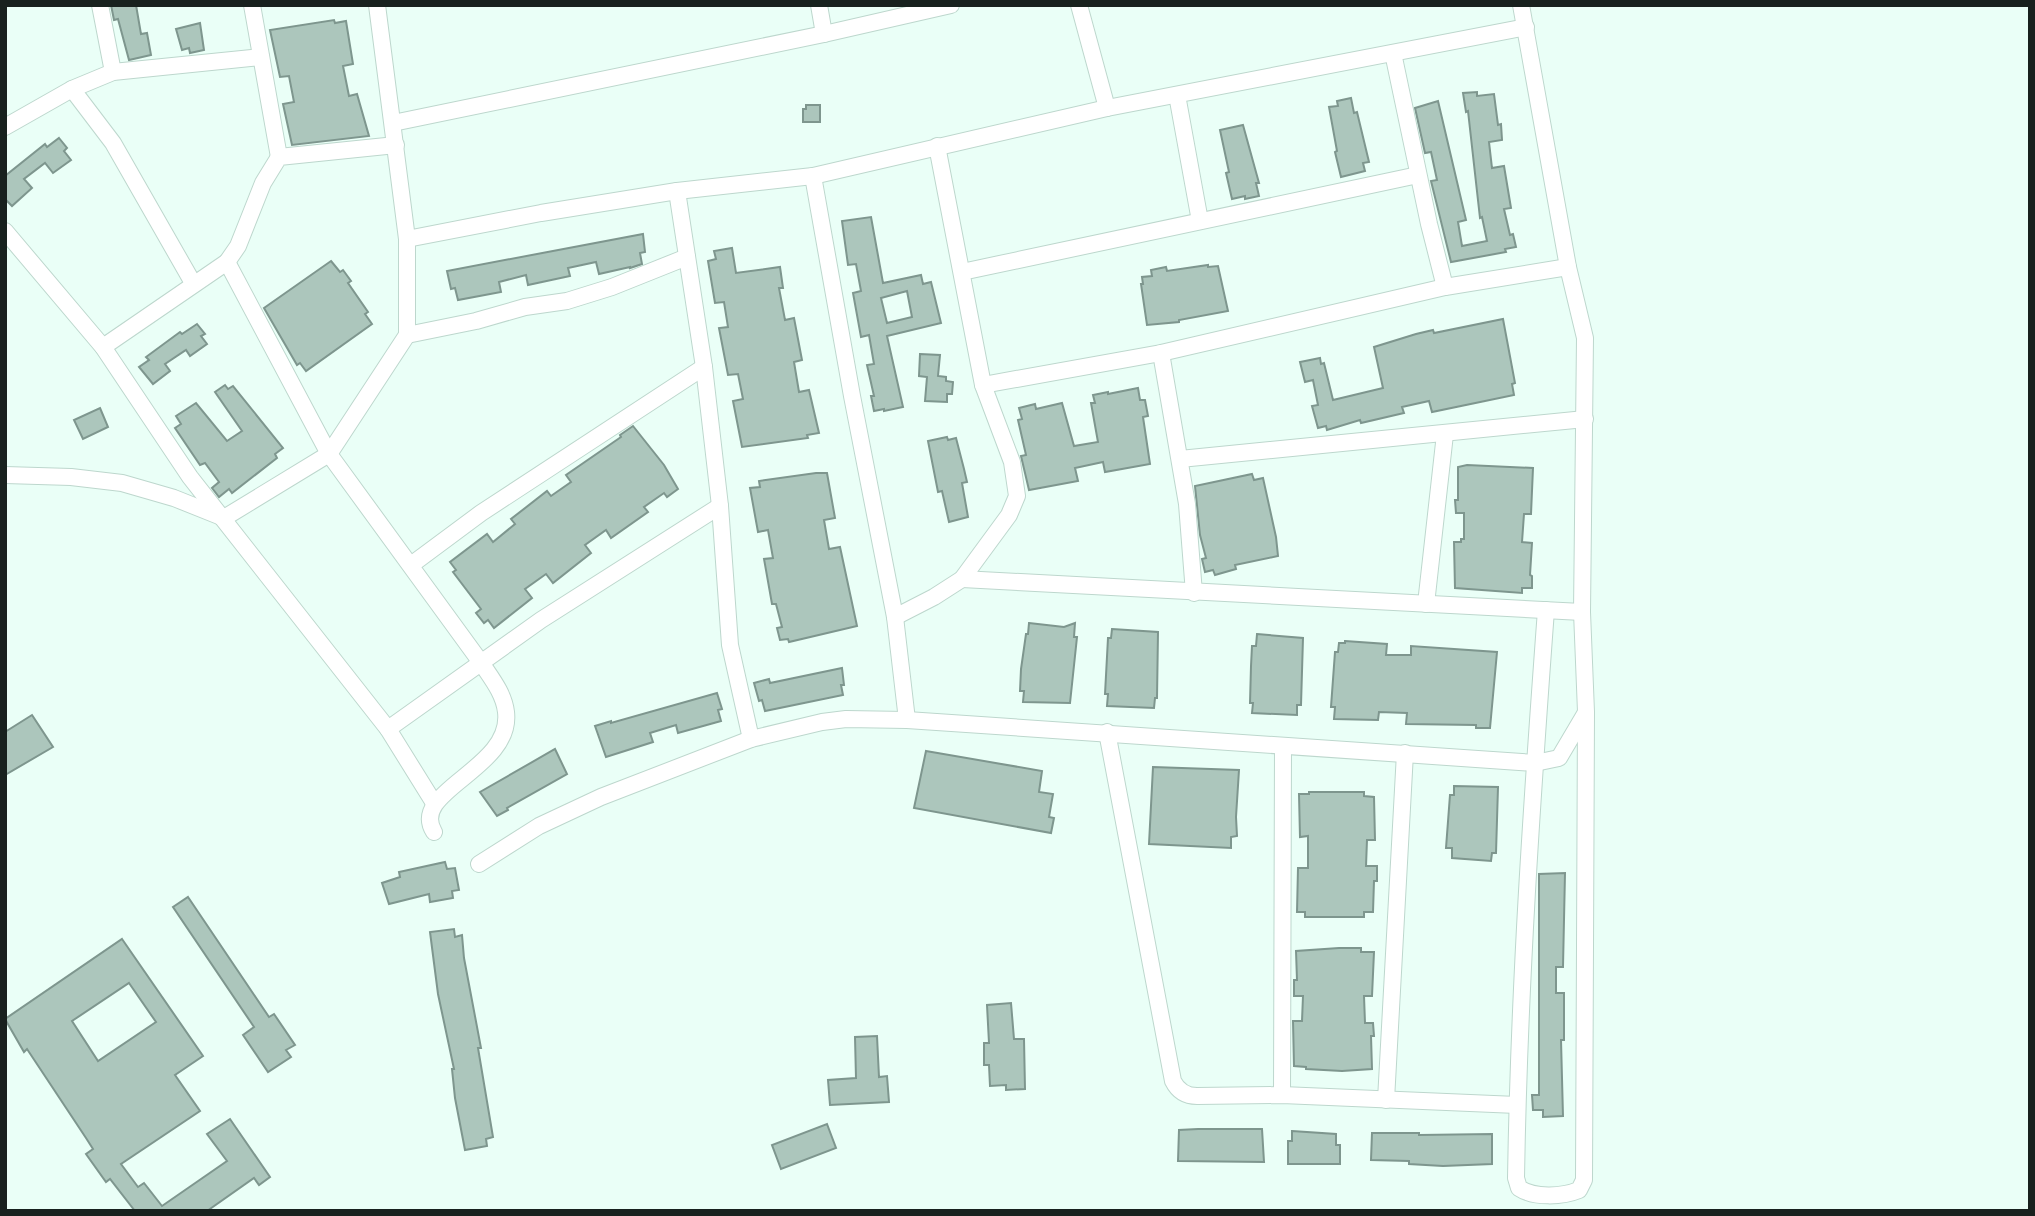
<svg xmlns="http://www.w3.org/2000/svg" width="2035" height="1216" font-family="'Open Sans',sans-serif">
  <rect width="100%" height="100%" fill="#eafff7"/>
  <g fill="#acc6bc" stroke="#7e968e" stroke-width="2" fill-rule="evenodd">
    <polygon points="111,5 136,5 141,34 147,33 151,55 129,60 118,19 114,20"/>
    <polygon points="334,20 335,23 346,21 353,64 343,66 349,96 357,94 369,136 292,145 283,104 294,102 289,76 280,77 270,30"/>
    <polygon points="200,23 204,50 190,53 189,48 182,50 176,29"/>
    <polygon points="1477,92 1477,96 1494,94 1498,125 1501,124 1502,140 1489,142 1492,168 1504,166 1511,208 1504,209 1510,235 1513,234 1516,247 1505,249 1506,252 1451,262 1431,181 1437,180 1431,152 1425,153 1415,108 1438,101 1466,220 1458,222 1462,246 1487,241 1482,217 1480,218 1468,111 1466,112 1463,93"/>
    <polygon points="1351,98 1354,113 1357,112 1369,162 1363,163 1365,171 1341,177 1335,152 1337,151 1329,107 1338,106 1337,101"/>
    <polygon points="806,105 820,105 820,122 803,122 803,109 806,109"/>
    <polygon points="1243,125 1259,183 1256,183 1259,196 1245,199 1245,196 1232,199 1226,173 1229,172 1220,130"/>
    <polygon points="59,138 67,148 64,151 71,160 53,173 45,163 24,179 32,188 12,206 5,199 5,176 45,144 47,147"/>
    <path d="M871 217 883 283 921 275 923 284 931 282 941 323 887 336 903 407 884 411V409L874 411 871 396H874L867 365 874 364 869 335 861 337 853 293 861 291 856 264 848 265 842 221ZM907 291 912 317 887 323 881 298Z"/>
    <polygon points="643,234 645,252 640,253 642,264 630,268 630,267 599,274 596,262 568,268 570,276 528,285 526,275 499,282 501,292 458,300 455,288 451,289 447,271"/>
    <polygon points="732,248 736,273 780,267 783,288 779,288 785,320 794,318 802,360 794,362 799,392 809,390 819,433 807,435 808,438 742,447 733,401 743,399 738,374 728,375 719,328 728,327 724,302 715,303 708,261 716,259 714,251"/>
    <polygon points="331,261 340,272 343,270 351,281 348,283 368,312 365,314 372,324 306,371 300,363 297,365 264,308"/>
    <polygon points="1208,265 1208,267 1218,266 1228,311 1179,320 1179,322 1147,325 1141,284 1143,284 1142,277 1152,276 1151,270 1166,267 1167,271"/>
    <polygon points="1503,319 1515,383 1512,384 1514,395 1432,412 1429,401 1402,407 1404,413 1361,423 1360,420 1327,430 1326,426 1318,428 1312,406 1318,405 1313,380 1305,382 1300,362 1320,358 1321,364 1324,363 1333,400 1383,388 1374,347 1416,334 1433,330 1434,333"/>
    <polygon points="197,324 205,334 201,336 207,344 190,356 186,350 165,364 170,371 153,384 139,367 149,360 146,357 180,332 182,334"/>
    <polygon points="920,354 940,355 938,376 946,377 946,381 953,382 952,394 947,394 947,402 925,401 927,377 919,376"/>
    <polygon points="225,385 228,389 233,386 283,448 275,454 277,458 232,493 229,489 219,497 212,488 219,482 205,463 200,465 175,428 181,424 176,416 196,403 227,441 242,431 215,392"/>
    <polygon points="1138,388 1140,400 1145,400 1148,416 1143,417 1150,464 1105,472 1103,462 1075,468 1078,481 1029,490 1021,456 1026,455 1018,420 1022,419 1019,408 1035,404 1036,409 1062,403 1074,446 1098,442 1091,403 1095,403 1093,395 1108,392 1108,394"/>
    <polygon points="100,408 108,427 83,439 74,420"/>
    <polygon points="633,426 664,465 678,489 667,497 664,493 644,507 648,512 611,538 606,530 585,545 591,553 553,583 546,574 525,589 532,598 494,628 488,620 484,623 476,613 481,609 453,572 456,570 450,562 487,534 493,542 515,524 511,519 547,491 551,496 571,482 566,475 621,437 620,435"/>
    <polygon points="947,437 948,440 956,438 964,469 967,482 962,483 968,517 949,522 942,491 938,492 928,441"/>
    <polygon points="1467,465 1533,468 1531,514 1524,514 1522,542 1532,543 1530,575 1532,576 1532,588 1522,588 1522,593 1455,588 1454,542 1461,542 1461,539 1464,539 1464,513 1456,513 1455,500 1458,500 1458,467"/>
    <polygon points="816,473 827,473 835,518 824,520 829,549 840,547 857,626 789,642 788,639 780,640 777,628 782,627 776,604 772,604 764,559 773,558 768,530 758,532 750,488 760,487 759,481"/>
    <polygon points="1252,474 1254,480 1263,478 1276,537 1278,556 1235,565 1236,569 1215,575 1213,570 1205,572 1202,559 1206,558 1200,535 1195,486"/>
    <polygon points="1029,623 1064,627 1075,623 1074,637 1077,637 1070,703 1023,702 1024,691 1020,691 1021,669 1026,634 1028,634"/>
    <polygon points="1112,629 1158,632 1157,698 1155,698 1154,708 1107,706 1108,694 1105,694 1108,638 1111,638"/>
    <polygon points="1257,634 1303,638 1301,705 1297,705 1297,715 1252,713 1253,703 1250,703 1251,666 1252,646 1256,646"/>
    <polygon points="1345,641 1387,644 1386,655 1411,655 1411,646 1497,652 1490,728 1476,728 1476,725 1406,724 1407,713 1379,712 1378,720 1334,719 1335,707 1331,707 1335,652 1338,652 1339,643 1345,643"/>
    <polygon points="842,668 844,685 841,685 843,695 765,711 762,700 759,701 754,683 769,679 770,683"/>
    <polygon points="717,693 722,709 718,710 721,721 678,733 676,725 650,733 653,742 606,757 595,726 611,721 611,723"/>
    <polygon points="32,715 53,747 5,775 5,732"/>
    <polygon points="555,749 567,774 507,808 508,810 497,816 480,792"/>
    <polygon points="926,751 1042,771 1039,792 1053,794 1049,817 1054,818 1051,833 914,808"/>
    <polygon points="1153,767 1239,770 1236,817 1237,836 1231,837 1231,848 1149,844"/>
    <polygon points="1454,786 1498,787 1496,853 1492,853 1491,861 1452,858 1452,848 1446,848 1450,795 1454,795"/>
    <polygon points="1309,792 1364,792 1364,796 1374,797 1375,840 1367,840 1366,866 1377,866 1377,881 1374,881 1373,912 1364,912 1364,917 1305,917 1305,912 1297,912 1298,868 1308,868 1308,836 1300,837 1299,794 1309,794"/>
    <polygon points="445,862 447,869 455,868 459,890 452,891 453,898 430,902 429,894 389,904 382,883 400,877 399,872"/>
    <polygon points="1565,873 1563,967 1556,967 1556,993 1564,993 1564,1040 1561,1040 1563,1116 1543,1117 1543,1110 1533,1110 1532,1095 1539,1095 1539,874"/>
    <polygon points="188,897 269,1017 274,1014 295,1045 286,1050 291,1057 268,1072 243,1035 254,1027 173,907"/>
    <polygon points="454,929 455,937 462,935 464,958 481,1048 478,1048 493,1137 486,1139 487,1146 465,1150 455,1098 452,1069 454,1069 438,994 430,932"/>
    <path d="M122 939 203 1056 175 1075 200 1111 121 1164 138 1187 144 1183 162 1206 227 1161 207 1134 230 1119 270 1177 259 1185 254 1178 207 1211H135L110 1179 106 1182 86 1154 93 1149 86 1138 27 1049 24 1052 5 1019ZM129 983 156 1022 98 1061 72 1021Z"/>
    <polygon points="1339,948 1361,948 1361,952 1374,952 1372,996 1364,996 1365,1023 1373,1023 1374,1036 1371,1036 1372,1069 1342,1071 1306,1069 1306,1067 1294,1066 1293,1021 1302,1021 1303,996 1294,996 1294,980 1297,980 1296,951"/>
    <polygon points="1011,1003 1014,1039 1024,1039 1025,1089 1006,1090 1006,1085 990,1086 989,1065 984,1065 984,1043 989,1043 987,1005"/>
    <polygon points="877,1036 879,1077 887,1076 889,1102 830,1105 828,1080 856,1078 855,1037"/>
    <polygon points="827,1124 836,1148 781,1169 772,1145"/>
    <polygon points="1198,1129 1262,1129 1264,1162 1178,1161 1179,1130"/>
    <polygon points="1292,1131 1336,1134 1336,1145 1340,1145 1340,1164 1288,1164 1288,1141 1292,1141"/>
    <polygon points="1372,1133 1419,1133 1419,1135 1492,1134 1492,1164 1443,1166 1409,1164 1409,1161 1371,1160"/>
  </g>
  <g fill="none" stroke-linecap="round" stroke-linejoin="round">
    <defs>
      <g id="minor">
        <polyline points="100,5 113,72"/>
        <polyline points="252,5 279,157"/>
        <polyline points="819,5 824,34"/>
        <polyline points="1079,5 1107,108"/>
        <path d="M1521 5 1568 267 1585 338 1582 612 1586 712 1584 1180 1579 1190C1562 1197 1534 1198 1519 1188L1516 1178C1519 988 1532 799 1546 610"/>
        <polyline points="1393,53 1429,224 1445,287"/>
        <polyline points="72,89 113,143 193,283"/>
        <polyline points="1177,95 1200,221"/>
        <polyline points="393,123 824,34 951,5"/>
        <polyline points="5,127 72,89 113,72 261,57"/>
        <polyline points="813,176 852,396 895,617 907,720"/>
        <polyline points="677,191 704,367 720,506 730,645 751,739"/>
        <polyline points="5,231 103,347 190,477 388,729 434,803"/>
        <polyline points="407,239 541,213 677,191 813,176 1107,108 1526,27"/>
        <polyline points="227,262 238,246 263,183 279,157 396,145"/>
        <polyline points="962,272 1418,175"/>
        <polyline points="407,335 476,321 525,307 567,301 612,287 687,257"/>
        <path d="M103 347 227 262 329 454 482 664C492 679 504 694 506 712 513 769 408 791 434 832"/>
        <polyline points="1161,353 1187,504 1194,593"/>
        <polyline points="983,385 1161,353 1445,287 1568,267"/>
        <polyline points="1180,459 1585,419"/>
        <polyline points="5,475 71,477 122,483 174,498 224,518 329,454 407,335 407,239 377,5"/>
        <polyline points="411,565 481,513 704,367"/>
        <polyline points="962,579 1582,612"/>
        <polyline points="1426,604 1445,434"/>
        <polyline points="895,617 934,597 962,579 1009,515 1017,496 1012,462 983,385 937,146"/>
        <polyline points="388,729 541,620 720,506"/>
        <path d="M1107 732 1173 1081C1178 1091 1186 1096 1197 1096L1282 1095 1517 1105"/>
        <polyline points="479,864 539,826 601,797 751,739 822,722 846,719 907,720 1535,763 1559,758 1585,714"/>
        <polyline points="1282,1095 1283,747"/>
        <polyline points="1386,1100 1405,753"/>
      </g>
    </defs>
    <use href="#minor" stroke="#bdd7cd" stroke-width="18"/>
    <use href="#minor" stroke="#fff" stroke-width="16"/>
  </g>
  <rect width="2035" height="1216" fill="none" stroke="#18211e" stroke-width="14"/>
</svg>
